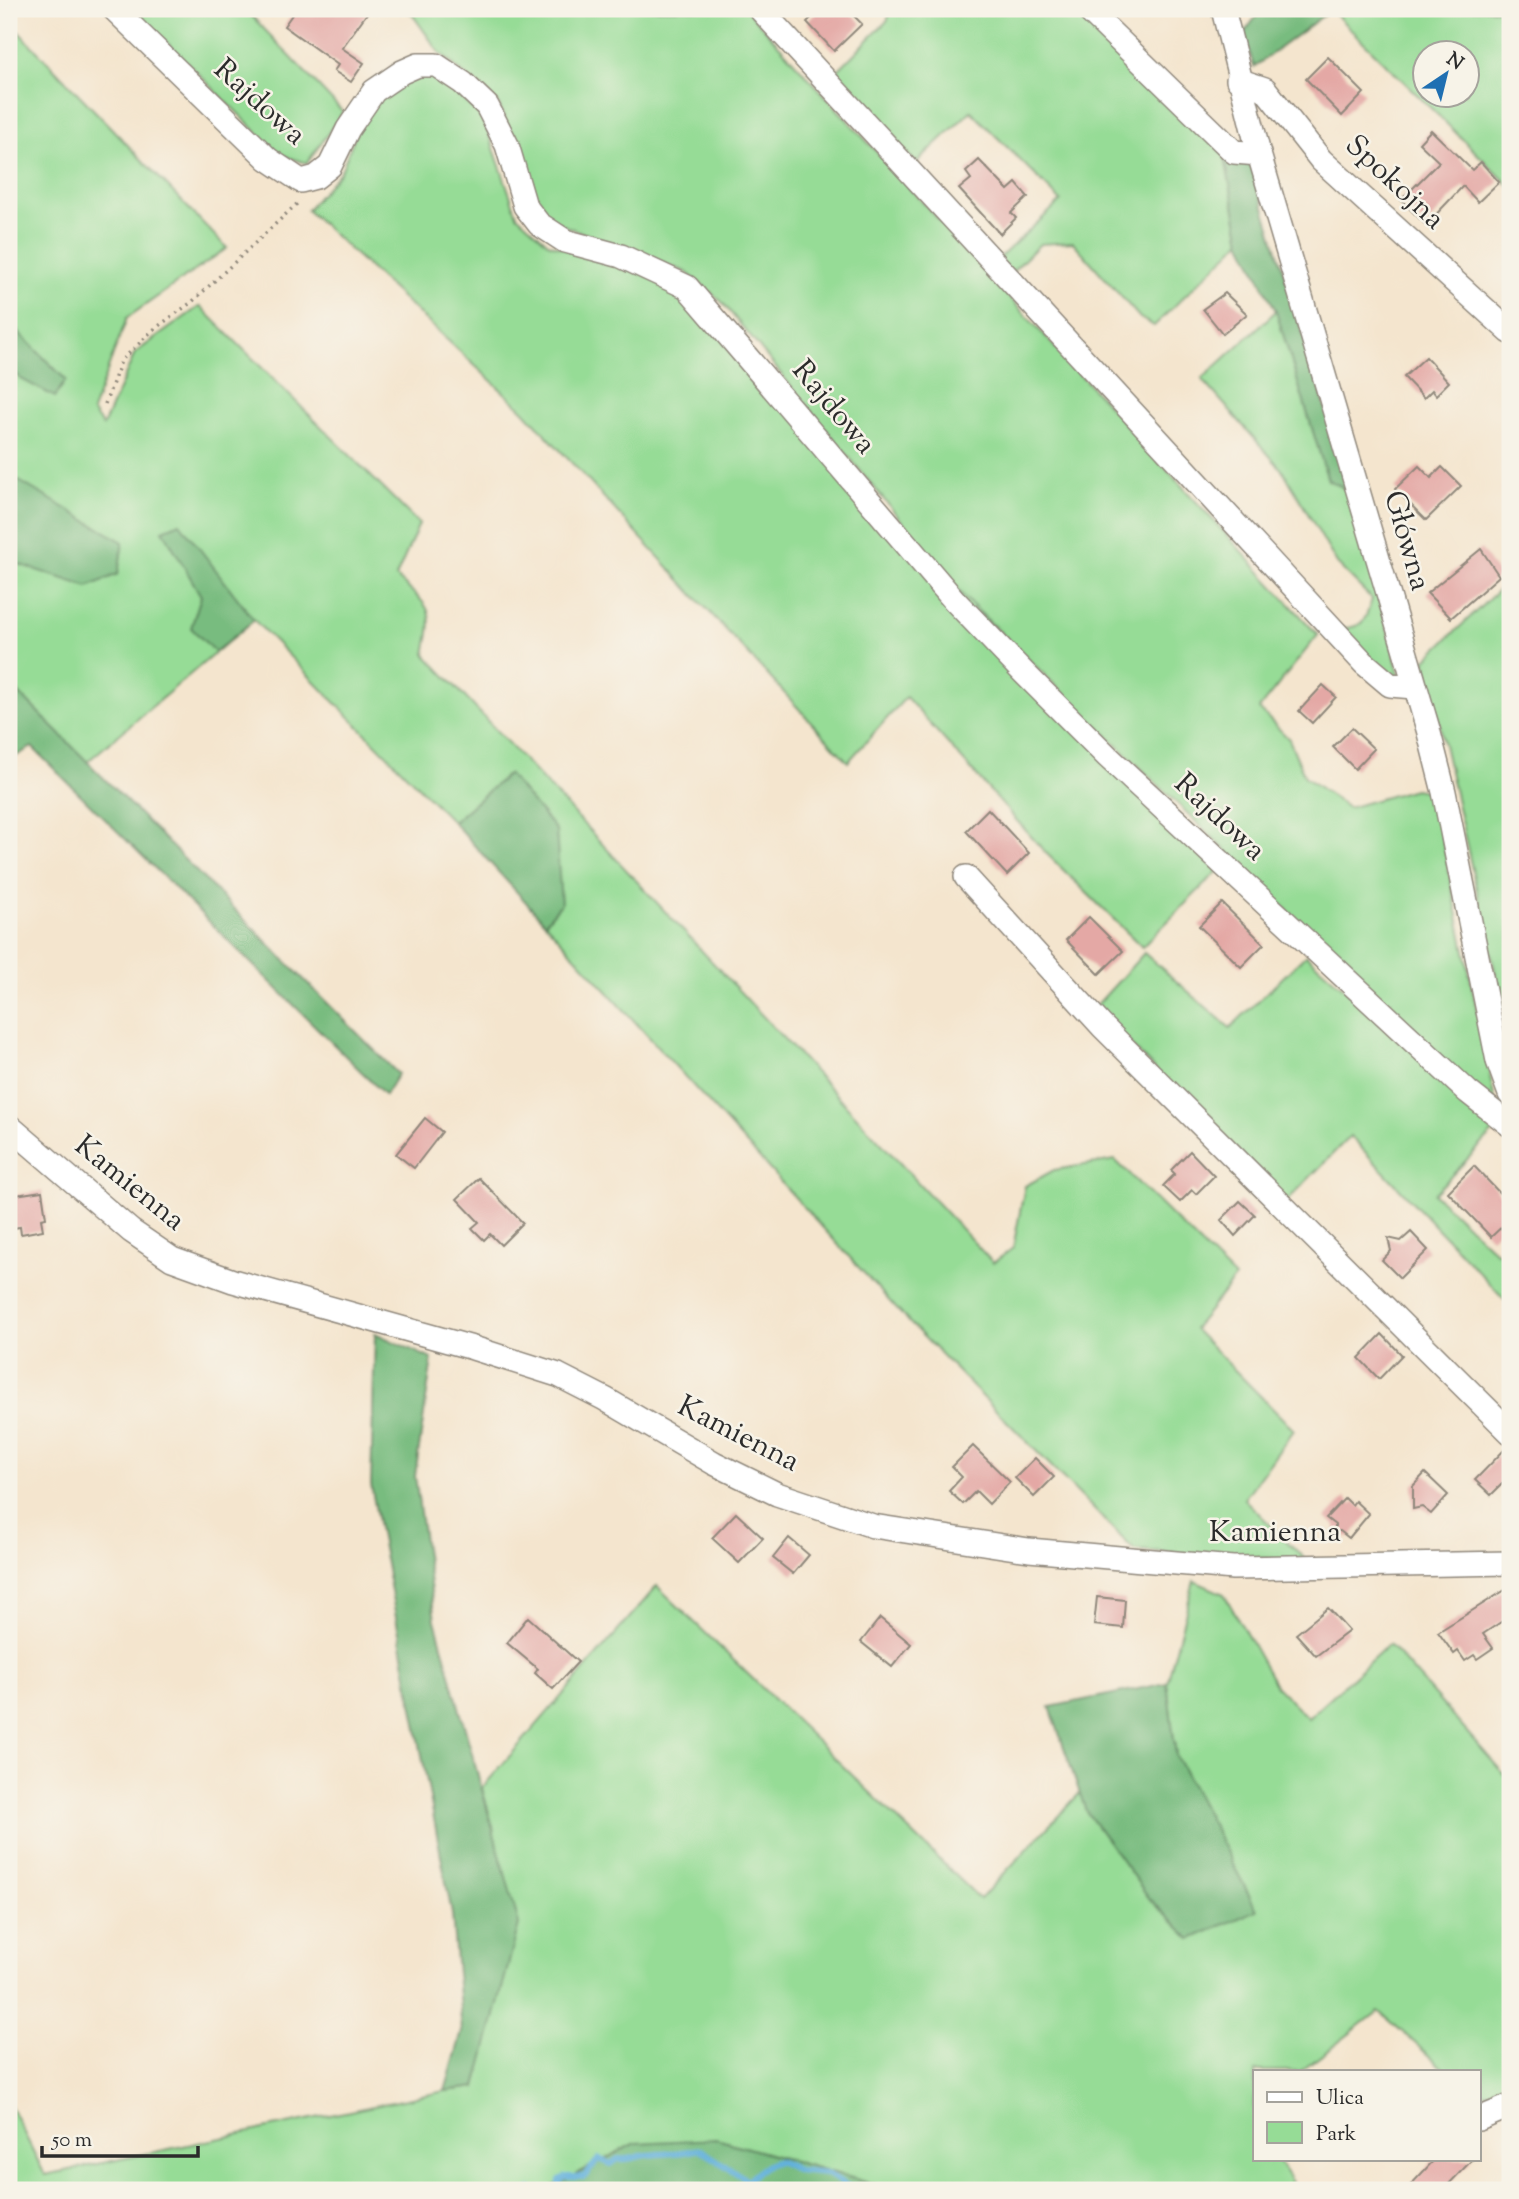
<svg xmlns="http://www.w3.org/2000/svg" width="1519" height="2199" font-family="'Sorts Mill Goudy',serif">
  <rect width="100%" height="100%" fill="#f7f3e8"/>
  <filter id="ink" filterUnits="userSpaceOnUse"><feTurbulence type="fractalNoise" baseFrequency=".0143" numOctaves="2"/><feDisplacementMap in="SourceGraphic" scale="14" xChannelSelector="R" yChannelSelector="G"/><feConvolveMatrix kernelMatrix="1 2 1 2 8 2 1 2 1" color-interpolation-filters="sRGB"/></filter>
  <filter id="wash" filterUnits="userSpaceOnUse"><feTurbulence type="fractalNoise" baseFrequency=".00686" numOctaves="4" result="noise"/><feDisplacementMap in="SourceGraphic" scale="28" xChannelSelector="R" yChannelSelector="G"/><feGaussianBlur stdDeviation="1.57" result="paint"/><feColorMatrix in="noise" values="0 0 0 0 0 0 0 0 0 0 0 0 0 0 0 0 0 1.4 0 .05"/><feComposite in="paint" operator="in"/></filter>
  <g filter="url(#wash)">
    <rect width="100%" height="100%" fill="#f4e5ce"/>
    <g fill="#96dc96" stroke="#608460" stroke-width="2" fill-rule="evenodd">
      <polygon points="133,9 249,9 247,11 343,112 307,163 280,155"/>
      <polygon points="404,9 746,9 1318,635 1259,709 1289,739 1305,777 1348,808 1414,789 1433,792 1495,1101 1471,1088 963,596 722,302 686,272 544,218 499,105 439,52 412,14"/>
      <polygon points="889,9 1074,9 1224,153 1241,241 1154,326 1140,318 1073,242 1040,244 1011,273 998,259 1061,201 971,111 916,163 831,77 888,20"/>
      <path d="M1435 9 1450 13 1455 9H1510V186L1331 10ZM1424 52H1466V94H1424Z"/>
      <path d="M9 22 227 248 127 318 92 411 103 426 135 353 200 306 419 524 396 577C431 609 435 606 425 654L993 1263 1013 1248 1025 1186 1054 1170 1115 1160 1235 1278 1194 1329 1294 1430 1244 1499 1307 1561 1134 1550 904 1317 545 923 561 904 508 774 453 822 254 620 87 762 9 683Z"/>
      <polygon points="427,75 445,81 484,120 517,215 548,243 632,269 679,290 1218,871 1142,947 1044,851 906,697 848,762 523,410 307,210 341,171 360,123 379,96 404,76"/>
      <path d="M1276 311 1328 480 1351 491 1400 677 1389 678 1339 628C1363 629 1366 620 1372 599L1337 564 1284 472 1202 379Z"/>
      <polygon points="1510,579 1510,1038 1425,660"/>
      <polygon points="1144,953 1230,1028 1306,955 1500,1125 1434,1194 1497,1253 1510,1240 1510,1305 1350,1136 1286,1202 1094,1008"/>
      <polygon points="1194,1581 1224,1594 1275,1685 1308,1718 1389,1644 1510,1781 1510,2084 1479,2095 1479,2071 1446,2071 1379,2011 1301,2071 1255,2071 1255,2159 1277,2159 1297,2190 893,2190 727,2142 635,2143 547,2190 9,2190 9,2103 45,2175 445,2091 476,2087 494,1830 482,1788 657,1586 980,1899 1080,1793 1086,1811 1150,1899 1256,1910 1176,1756 1167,1683"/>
    </g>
    <g fill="#78bc7f" stroke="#527455" stroke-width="2">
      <polygon points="1262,9 1332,9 1254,67 1244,33"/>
      <polygon points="1224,153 1251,165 1351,491 1328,480 1276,311 1241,241"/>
      <polygon points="9,323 66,380 55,397 21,379 9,366"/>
      <polygon points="9,475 123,542 118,574 88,587 9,561"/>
      <polygon points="180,523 254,620 215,652 191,628 201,596 163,530"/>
      <polygon points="9,683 398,1074 385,1095 32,747 9,760"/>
      <polygon points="508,774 556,830 561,904 545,923 453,822"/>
      <polygon points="375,1333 432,1359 415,1476 435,1620 519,1924 476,2087 445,2091 462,2032 452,1914 371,1485"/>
      <polygon points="1167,1683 1176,1756 1257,1910 1191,1939 1150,1899 1086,1811 1050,1707"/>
      <polygon points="716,2139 727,2142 893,2190 547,2190 635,2143"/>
    </g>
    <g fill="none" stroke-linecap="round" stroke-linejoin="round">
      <g stroke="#61b0db" stroke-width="6">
        <polyline points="530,2190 531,2190"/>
        <path d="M559 2190 560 2180 566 2177H584L599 2159 611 2164 618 2159C629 2161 636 2156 647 2155 665 2153 681 2154 700 2149L747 2180 765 2166 778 2161 797 2170 826 2173 854 2190"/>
        <polyline points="872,2190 879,2190"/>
      </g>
    </g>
    <g id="blocks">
      <g fill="#e4a8a5">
        <polygon points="296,9 370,9 342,48 364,63 351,82 334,71 338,65 284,26"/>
        <polygon points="820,9 847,9 862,24 834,51 807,22"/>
        <polygon points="1328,57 1364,93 1342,116 1306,79"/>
        <polygon points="1431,130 1472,170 1481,162 1499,182 1478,202 1463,186 1426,225 1401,200 1439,162 1419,143"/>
        <polygon points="979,160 1008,190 1016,183 1028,197 1011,213 1016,218 1000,234 959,189 971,179 966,172"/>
        <polygon points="1225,293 1247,314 1223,334 1203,309"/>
        <polygon points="1426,357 1449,382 1436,395 1432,390 1424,398 1404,377"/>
        <polygon points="1419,466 1431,478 1442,467 1461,486 1426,520 1395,489"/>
        <polygon points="1481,549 1499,576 1451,618 1427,593"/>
        <polygon points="1323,685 1336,697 1312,723 1299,711"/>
        <polygon points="1352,728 1374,749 1355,769 1333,747"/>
        <polygon points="988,809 1029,853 1007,875 966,831"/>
        <polygon points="1222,903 1264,944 1241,967 1199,926"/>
        <polygon points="1089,917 1123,951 1099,974 1066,940"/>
        <polygon points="425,1118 442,1132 414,1168 396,1154"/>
        <polygon points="1190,1151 1214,1176 1196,1194 1192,1190 1180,1202 1163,1186 1175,1174 1171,1170"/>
        <polygon points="1474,1166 1510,1204 1510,1219 1491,1237 1448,1192"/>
        <polygon points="479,1178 523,1223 501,1245 490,1234 484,1240 472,1228 479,1222 457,1199"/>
        <polygon points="42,1191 46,1218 41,1219 43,1230 21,1234 20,1227 13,1228 9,1196"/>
        <polygon points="1240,1201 1255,1215 1235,1236 1221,1220"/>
        <polygon points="1411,1232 1428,1250 1400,1278 1382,1260 1391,1251 1388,1238 1401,1241"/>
        <polygon points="1382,1334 1402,1355 1379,1379 1359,1358"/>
        <polygon points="973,1446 1010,1482 989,1504 976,1491 963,1504 949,1491 962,1477 952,1467"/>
        <polygon points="1508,1446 1510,1476 1491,1495 1475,1480"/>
        <polygon points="1035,1458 1054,1477 1034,1497 1015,1478"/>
        <polygon points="1425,1473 1448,1495 1431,1514 1422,1507 1413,1509 1413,1486"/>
        <polygon points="1345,1498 1352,1505 1355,1501 1369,1514 1349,1538 1340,1531 1335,1531 1335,1525 1326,1518"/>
        <polygon points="736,1513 763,1538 739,1563 712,1538"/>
        <polygon points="789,1538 809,1555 793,1574 773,1558"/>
        <polygon points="1510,1587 1510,1616 1483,1634 1493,1648 1477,1659 1474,1655 1465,1661 1458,1651 1454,1654 1438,1632"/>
        <polygon points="1097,1597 1125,1600 1123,1628 1094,1625"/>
        <polygon points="1328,1608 1349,1631 1316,1656 1296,1634"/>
        <polygon points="528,1617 578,1662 553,1689 535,1673 538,1669 507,1643"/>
        <polygon points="880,1618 911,1644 892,1667 861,1642"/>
        <polygon points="1435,2159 1473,2159 1443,2190 1406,2190"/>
      </g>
    </g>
  </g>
  <g filter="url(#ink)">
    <use href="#blocks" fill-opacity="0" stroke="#90887c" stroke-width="2"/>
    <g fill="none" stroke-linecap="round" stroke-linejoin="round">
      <defs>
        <g id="minor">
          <polyline points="114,9 268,159 301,181 316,177 330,166 348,129 374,91 402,72 418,65 436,65 463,83 487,106 507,145 525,206 539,224 565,241 621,256 687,287 954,600 1024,673 1108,757 1468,1092 1510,1125"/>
          <polyline points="760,9 1364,663 1390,685 1414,687"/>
          <polyline points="1087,9 1234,152 1259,154"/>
          <polyline points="1223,9 1259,154 1428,729 1444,792 1498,1061 1510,1094"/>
          <polyline points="1238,80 1265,89 1321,160 1510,332"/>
          <polyline points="966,877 1102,1026 1510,1432"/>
          <polyline points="9,1126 131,1231 172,1259 233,1281 473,1348 558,1375 605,1399 714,1463 777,1494 873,1526 1029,1550 1233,1568 1510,1563"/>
          <polyline points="1479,2119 1510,2106"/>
        </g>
      </defs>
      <use href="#minor" stroke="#90887c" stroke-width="26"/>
      <polyline stroke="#90887c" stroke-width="3.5" stroke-dasharray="2 5" stroke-linecap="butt" points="105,404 121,361 153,330 192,302 300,201"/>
      <use href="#minor" stroke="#fff" stroke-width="23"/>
    </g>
  </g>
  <g text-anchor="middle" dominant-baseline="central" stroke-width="5" stroke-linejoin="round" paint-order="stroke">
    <g font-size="30" fill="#2b2b2b" stroke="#f7f3e8">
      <text transform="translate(259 103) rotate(42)">Rajdowa</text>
      <text transform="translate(1394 183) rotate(43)">Spokojna</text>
      <text transform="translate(833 408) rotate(50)">Rajdowa</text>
      <text transform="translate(1406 541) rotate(74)">Główna</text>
      <text transform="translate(1219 818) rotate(43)">Rajdowa</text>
      <text transform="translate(129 1184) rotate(39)">Kamienna</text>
      <text transform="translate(738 1435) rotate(27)">Kamienna</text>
      <text x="1275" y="1533">Kamienna</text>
    </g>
  </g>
  <rect width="1519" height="2199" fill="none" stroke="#f7f3e8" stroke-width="35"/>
  <rect x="1253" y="2070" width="228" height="91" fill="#f7f3e8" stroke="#a5a39c" stroke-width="2"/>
  <rect x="1267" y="2092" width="35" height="10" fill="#ffffff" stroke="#a5a39c" stroke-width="2"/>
  <text x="1316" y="2104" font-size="21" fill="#2b2b2b">Ulica</text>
  <rect x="1267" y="2122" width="35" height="21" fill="#96dc96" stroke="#a5a39c" stroke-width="2"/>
  <text x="1316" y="2140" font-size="21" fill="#2b2b2b">Park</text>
  <g transform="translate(1446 74) rotate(35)"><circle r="33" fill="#f7f3e8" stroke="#a5a39c" stroke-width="2"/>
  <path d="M0-5L12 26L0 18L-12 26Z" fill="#1f6fb2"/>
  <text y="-10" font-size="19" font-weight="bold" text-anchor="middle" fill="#2b2b2b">N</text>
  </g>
  <path d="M42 2146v10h156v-10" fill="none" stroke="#2b2b2b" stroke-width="3.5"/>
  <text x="52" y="2146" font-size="21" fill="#2b2b2b" stroke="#f7f3e8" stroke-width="5" paint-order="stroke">50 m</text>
</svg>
